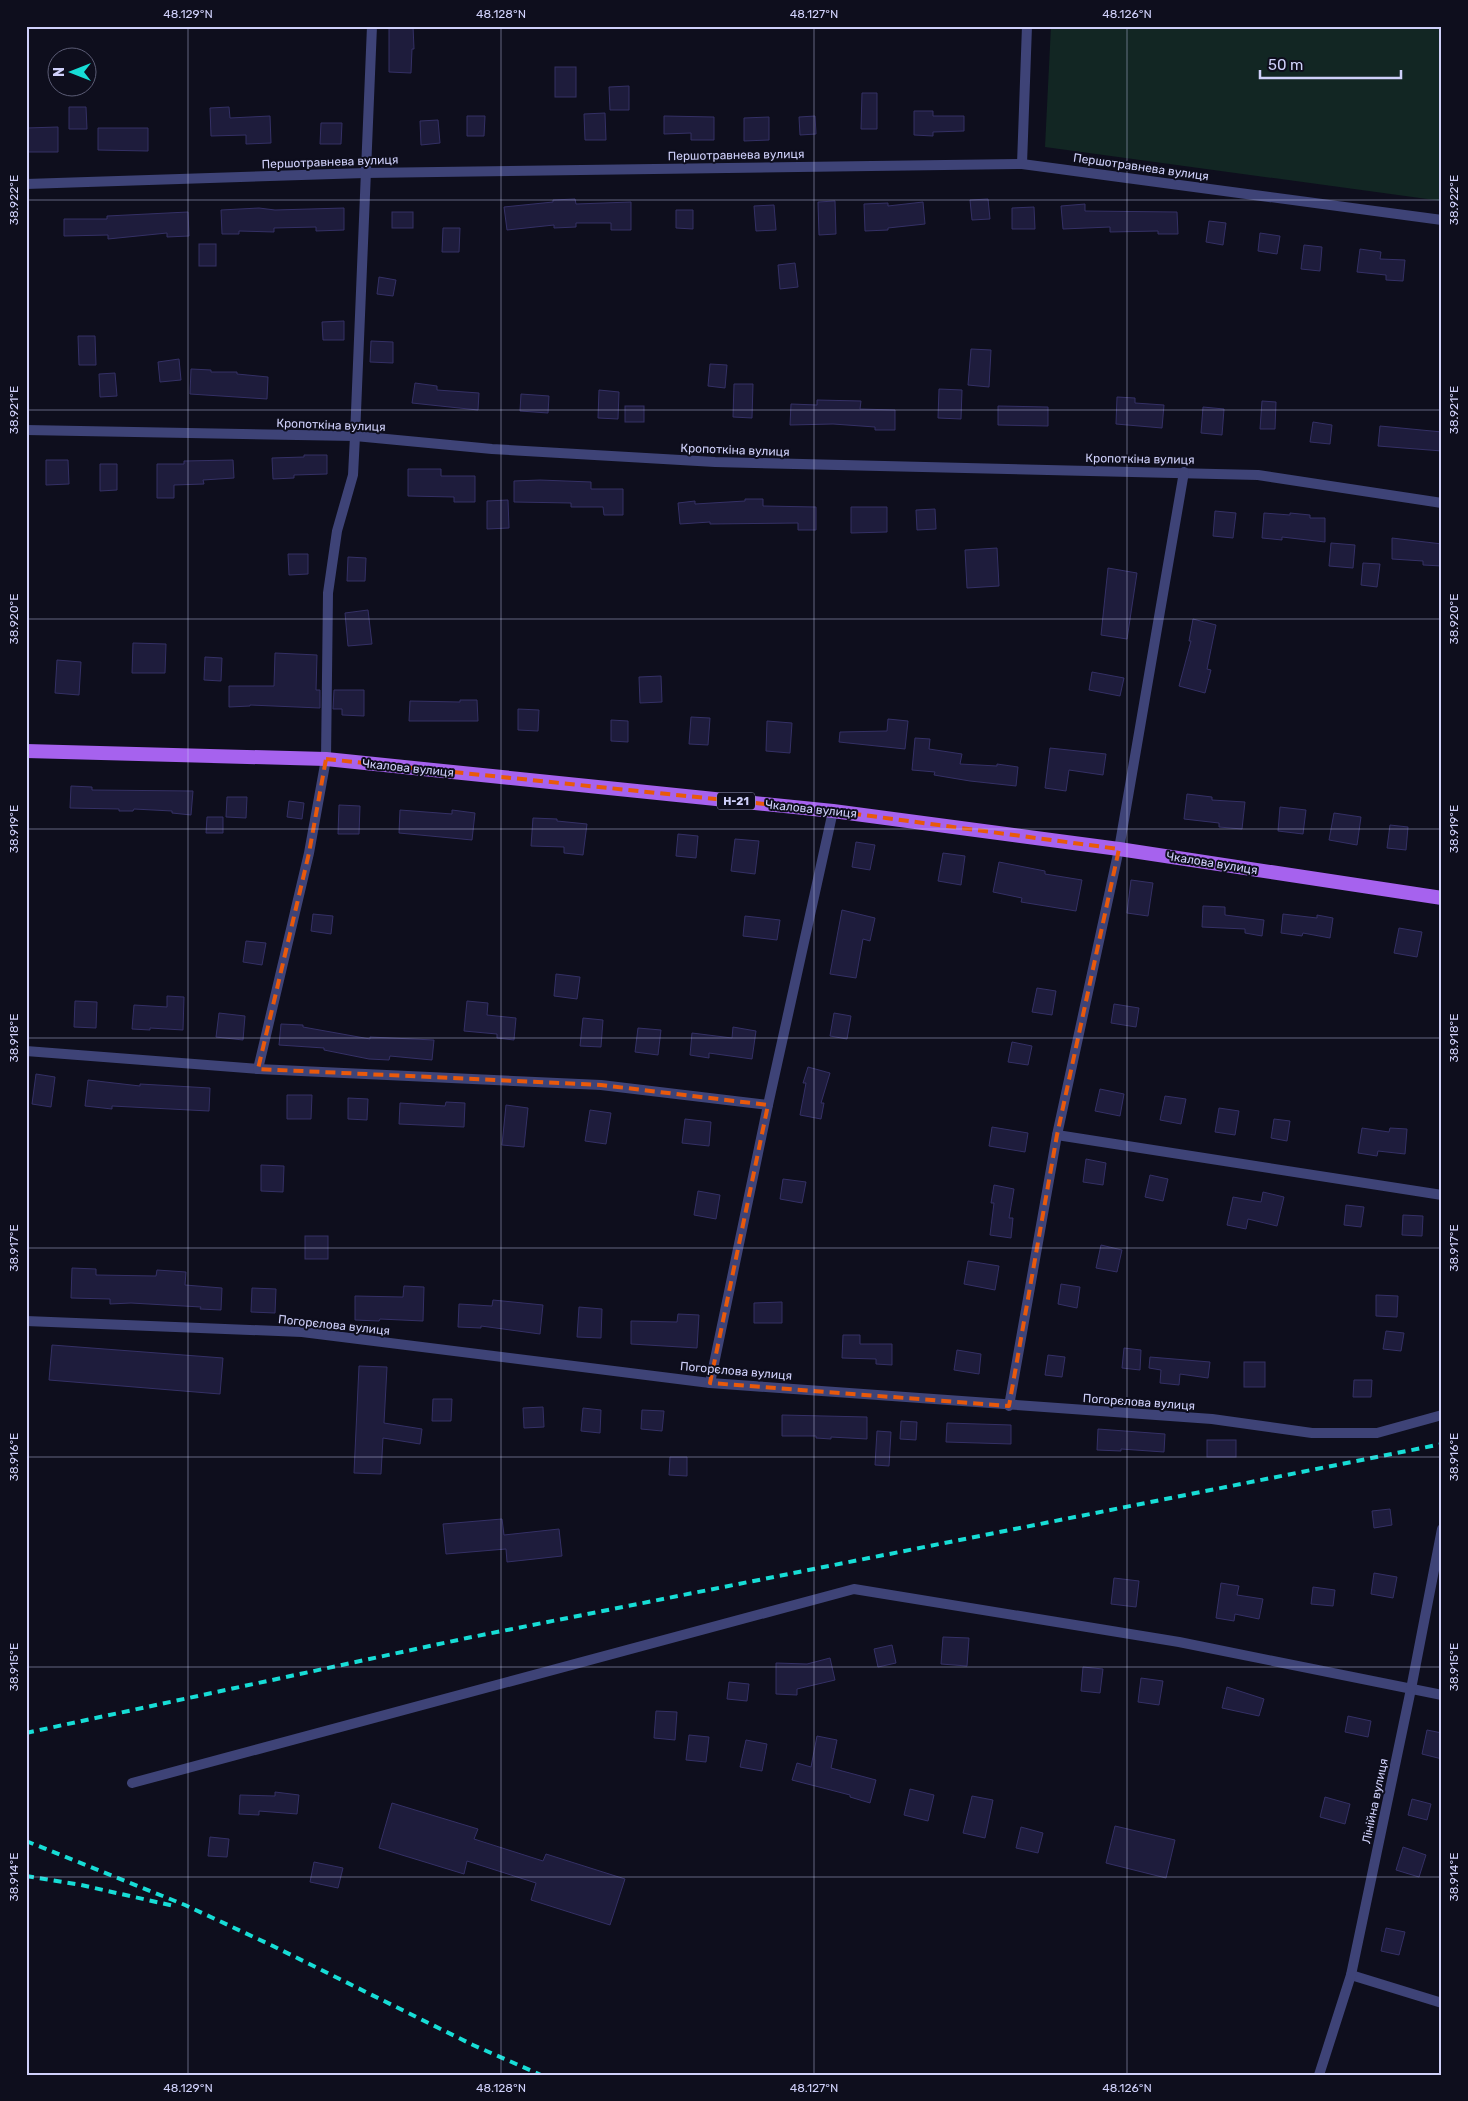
<svg xmlns="http://www.w3.org/2000/svg" width="1468" height="2101" font-family="Rubik,sans-serif">
  <rect width="100%" height="100%" fill="#0e0e1d"/>
  <polygon fill="#122623" points="1051,26 1442,26 1442,201 1045,147"/>
  <g fill="#1e1c3c" stroke="#343065">
    <polygon points="389,26 413,26 414,49 412,49 411,73 389,72"/>
    <rect x="555" y="67" width="21" height="30"/>
    <polygon points="629,86 629,110 610,110 609,87"/>
    <polygon points="862,93 877,93 877,129 861,129"/>
    <polygon points="69,107 86,107 87,129 69,129"/>
    <polygon points="229,107 230,118 270,116 271,143 246,144 246,135 211,136 210,108"/>
    <polygon points="914,111 933,111 933,116 964,116 964,131 933,132 933,136 914,135"/>
    <polygon points="605,113 606,140 585,140 584,114"/>
    <polygon points="467,116 485,116 484,136 467,136"/>
    <polygon points="664,116 714,117 714,140 691,140 691,133 664,134"/>
    <polygon points="815,116 816,134 800,135 799,117"/>
    <polygon points="769,117 769,140 744,141 744,118"/>
    <polygon points="438,120 440,143 421,145 420,121"/>
    <polygon points="321,123 342,123 341,144 320,144"/>
    <polygon points="58,127 58,152 26,152 26,128"/>
    <polygon points="98,128 148,128 148,151 98,150"/>
    <polygon points="575,199 576,204 631,202 631,230 611,230 611,223 576,223 576,227 554,228 554,225 507,230 504,207 553,202 553,200"/>
    <polygon points="988,199 990,219 972,220 970,200"/>
    <polygon points="835,201 836,234 819,235 818,202"/>
    <polygon points="923,202 925,224 888,228 888,230 865,231 864,204 888,203 888,206"/>
    <polygon points="1085,204 1085,211 1177,212 1178,234 1158,234 1158,231 1110,232 1110,227 1063,229 1061,206"/>
    <polygon points="774,205 776,230 756,231 754,206"/>
    <polygon points="1034,207 1035,229 1012,229 1012,208"/>
    <polygon points="259,208 275,210 344,208 344,230 316,231 316,227 274,228 274,232 239,231 239,234 222,234 221,210"/>
    <polygon points="676,210 693,210 693,229 676,228"/>
    <polygon points="188,212 189,236 167,237 167,233 108,239 108,235 64,236 64,219 107,219 107,216"/>
    <rect x="392" y="212" width="21" height="16"/>
    <polygon points="1209,221 1226,223 1223,245 1206,242"/>
    <polygon points="443,228 460,228 459,252 442,252"/>
    <polygon points="1260,233 1280,236 1277,254 1258,251"/>
    <rect x="199" y="244" width="17" height="22"/>
    <polygon points="1304,245 1322,247 1320,271 1301,269"/>
    <polygon points="1360,249 1381,252 1380,259 1405,260 1403,281 1386,280 1386,275 1357,272"/>
    <polygon points="795,263 798,287 780,289 778,265"/>
    <polygon points="379,277 396,280 393,296 377,294"/>
    <polygon points="344,321 344,340 323,340 322,322"/>
    <polygon points="78,336 95,336 96,365 79,365"/>
    <polygon points="371,341 393,342 393,363 370,362"/>
    <polygon points="971,349 991,350 989,387 968,385"/>
    <polygon points="179,359 181,380 160,382 158,362"/>
    <polygon points="710,364 727,365 725,388 708,386"/>
    <polygon points="191,369 211,370 211,372 237,372 237,374 268,377 267,399 190,394"/>
    <polygon points="115,373 117,396 100,397 99,374"/>
    <polygon points="415,383 437,386 437,390 479,393 478,410 412,403"/>
    <polygon points="734,384 753,384 752,418 733,417"/>
    <polygon points="939,389 962,390 961,419 938,418"/>
    <polygon points="599,390 619,392 618,419 598,418"/>
    <polygon points="521,394 549,396 548,413 520,411"/>
    <polygon points="1117,397 1135,398 1135,403 1164,405 1162,428 1116,424"/>
    <polygon points="817,400 861,401 860,409 895,410 895,430 875,430 875,427 833,424 790,425 791,404 817,405"/>
    <polygon points="1262,401 1276,402 1275,429 1260,429"/>
    <rect x="625" y="406" width="19" height="16"/>
    <polygon points="998,406 1048,407 1048,426 998,425"/>
    <polygon points="1203,407 1224,409 1222,435 1201,433"/>
    <polygon points="1313,422 1332,425 1330,444 1310,442"/>
    <polygon points="1380,426 1442,432 1442,451 1378,446"/>
    <polygon points="304,455 327,455 327,474 294,475 294,478 273,479 272,458 304,457"/>
    <polygon points="46,460 68,460 69,484 46,485"/>
    <polygon points="233,460 234,478 203,480 204,484 174,485 174,498 157,498 157,464 184,464 184,461"/>
    <polygon points="100,464 117,464 117,490 100,491"/>
    <polygon points="408,469 441,469 441,476 475,476 475,502 454,502 454,497 408,496"/>
    <polygon points="540,480 591,482 591,489 623,489 623,515 604,515 603,507 571,507 571,503 514,502 514,481"/>
    <polygon points="745,499 763,499 763,506 816,507 816,530 798,530 798,523 710,524 710,522 680,524 678,503 695,501 695,504 745,501"/>
    <polygon points="508,500 509,528 487,529 487,501"/>
    <polygon points="851,507 887,507 887,532 851,533"/>
    <polygon points="935,509 936,529 917,530 916,510"/>
    <polygon points="1215,511 1236,513 1233,538 1213,536"/>
    <polygon points="1264,513 1290,515 1290,513 1310,515 1310,518 1325,518 1325,542 1282,537 1282,540 1262,538"/>
    <polygon points="1392,538 1442,544 1442,566 1423,565 1423,561 1392,559"/>
    <polygon points="1331,543 1355,545 1353,568 1329,566"/>
    <polygon points="997,548 999,586 967,588 965,550"/>
    <polygon points="288,554 308,554 308,574 289,575"/>
    <polygon points="348,557 366,558 365,581 347,581"/>
    <polygon points="1363,563 1380,564 1377,587 1361,585"/>
    <polygon points="1108,568 1137,573 1127,639 1101,635"/>
    <polygon points="368,610 372,644 348,646 345,613"/>
    <polygon points="1193,619 1216,625 1207,669 1211,670 1205,693 1179,686 1191,641 1189,641"/>
    <polygon points="133,643 166,644 165,673 132,673"/>
    <polygon points="275,653 317,655 316,690 320,690 320,708 250,705 250,706 229,707 229,686 274,686"/>
    <polygon points="205,657 222,658 221,681 204,680"/>
    <polygon points="57,660 81,662 79,695 55,693"/>
    <polygon points="1092,672 1124,678 1120,696 1089,690"/>
    <polygon points="661,676 662,702 640,703 639,677"/>
    <polygon points="334,690 364,690 364,716 342,715 342,709 333,709"/>
    <polygon points="460,700 477,700 478,721 409,721 410,701 460,702"/>
    <polygon points="518,709 539,710 538,731 518,730"/>
    <polygon points="691,717 710,718 708,745 689,744"/>
    <polygon points="888,719 908,721 905,749 839,742 840,732 887,731"/>
    <polygon points="611,720 628,721 628,742 611,741"/>
    <polygon points="767,721 792,723 790,753 766,751"/>
    <polygon points="915,738 930,739 929,749 962,754 960,764 997,766 997,764 1018,767 1016,786 970,781 934,775 935,772 912,770"/>
    <polygon points="1050,748 1106,754 1103,775 1069,770 1066,791 1045,788"/>
    <polygon points="71,786 92,787 92,790 193,791 191,815 172,813 172,811 134,809 133,811 119,811 119,809 70,808"/>
    <polygon points="1187,794 1212,797 1212,800 1245,802 1242,829 1219,827 1219,823 1184,819"/>
    <polygon points="227,797 247,797 246,818 226,817"/>
    <polygon points="289,801 304,803 302,819 287,817"/>
    <polygon points="339,805 360,806 359,834 338,834"/>
    <polygon points="1280,807 1306,810 1303,834 1278,831"/>
    <polygon points="400,810 452,814 452,810 475,813 472,840 399,833"/>
    <polygon points="1334,813 1361,817 1357,845 1329,840"/>
    <polygon points="207,817 223,817 223,833 206,833"/>
    <polygon points="533,818 557,819 557,821 587,824 583,855 564,853 564,847 531,846"/>
    <polygon points="1390,825 1408,827 1406,850 1387,848"/>
    <polygon points="678,834 698,836 696,858 676,856"/>
    <polygon points="735,839 759,841 755,874 731,871"/>
    <polygon points="856,842 875,845 870,870 852,867"/>
    <polygon points="943,853 965,856 961,885 938,881"/>
    <polygon points="999,862 1045,871 1045,874 1082,880 1076,911 1021,902 1022,898 993,892"/>
    <polygon points="1131,880 1153,883 1148,916 1127,913"/>
    <polygon points="1203,906 1225,907 1225,915 1264,920 1262,936 1245,933 1245,929 1202,927"/>
    <polygon points="842,910 875,918 870,941 863,939 856,978 830,974"/>
    <polygon points="313,914 333,916 331,934 311,931"/>
    <polygon points="1283,914 1317,918 1317,915 1333,918 1330,938 1303,933 1302,936 1281,933"/>
    <polygon points="745,916 780,920 777,940 743,936"/>
    <polygon points="1399,928 1422,932 1417,957 1394,953"/>
    <polygon points="246,941 266,943 262,965 243,962"/>
    <polygon points="556,974 580,977 577,999 554,996"/>
    <polygon points="1037,988 1056,991 1052,1015 1032,1012"/>
    <polygon points="167,996 184,997 183,1030 150,1028 150,1030 132,1029 134,1005 167,1007"/>
    <polygon points="75,1001 97,1002 96,1028 74,1027"/>
    <polygon points="467,1001 488,1003 487,1015 516,1018 514,1040 497,1038 497,1034 464,1031"/>
    <polygon points="1114,1004 1139,1008 1136,1027 1111,1023"/>
    <polygon points="219,1013 245,1016 243,1040 216,1037"/>
    <polygon points="834,1013 851,1016 847,1039 830,1036"/>
    <polygon points="583,1018 603,1020 601,1047 580,1046"/>
    <polygon points="281,1024 303,1025 303,1027 370,1039 370,1037 434,1040 432,1060 390,1056 389,1060 369,1059 324,1050 324,1048 279,1045"/>
    <polygon points="733,1027 756,1031 752,1059 709,1053 709,1058 690,1055 692,1033 732,1038"/>
    <polygon points="638,1028 661,1030 658,1055 635,1052"/>
    <polygon points="1012,1042 1032,1046 1028,1065 1008,1062"/>
    <polygon points="808,1067 830,1073 821,1103 824,1103 821,1119 800,1115 806,1083 803,1083"/>
    <polygon points="36,1074 55,1077 51,1107 32,1104"/>
    <polygon points="88,1080 140,1086 140,1084 210,1088 209,1111 112,1106 112,1109 85,1106"/>
    <polygon points="1100,1089 1124,1094 1120,1116 1095,1111"/>
    <polygon points="287,1095 312,1095 311,1119 287,1119"/>
    <polygon points="1165,1096 1186,1099 1181,1124 1160,1120"/>
    <polygon points="348,1098 368,1099 367,1120 348,1119"/>
    <polygon points="446,1102 465,1103 464,1127 399,1124 400,1103 445,1106"/>
    <polygon points="506,1105 528,1108 524,1147 502,1145"/>
    <polygon points="1219,1108 1239,1111 1235,1135 1215,1132"/>
    <polygon points="590,1110 611,1113 606,1144 585,1141"/>
    <polygon points="685,1119 711,1122 709,1146 682,1143"/>
    <polygon points="1274,1119 1290,1121 1287,1141 1271,1138"/>
    <polygon points="992,1127 1028,1133 1025,1152 989,1146"/>
    <polygon points="1362,1128 1389,1132 1390,1128 1407,1129 1405,1154 1378,1151 1377,1156 1358,1153"/>
    <polygon points="1086,1159 1106,1163 1103,1185 1083,1182"/>
    <polygon points="261,1165 284,1166 283,1192 261,1191"/>
    <polygon points="1150,1175 1168,1179 1163,1201 1145,1197"/>
    <polygon points="783,1179 806,1182 802,1203 780,1199"/>
    <polygon points="994,1185 1014,1189 1009,1218 1013,1218 1011,1238 990,1235 994,1203 991,1203"/>
    <polygon points="698,1191 720,1195 716,1219 694,1215"/>
    <polygon points="1263,1192 1284,1197 1277,1226 1248,1219 1246,1229 1227,1225 1233,1197 1261,1202"/>
    <polygon points="1346,1205 1364,1207 1361,1227 1344,1225"/>
    <polygon points="1403,1215 1423,1216 1422,1236 1402,1235"/>
    <rect x="305" y="1236" width="23" height="23"/>
    <polygon points="1101,1245 1122,1250 1117,1272 1096,1268"/>
    <polygon points="968,1261 999,1266 995,1290 964,1284"/>
    <polygon points="72,1268 96,1269 96,1275 156,1276 157,1270 186,1272 185,1285 222,1288 221,1310 200,1309 201,1307 131,1303 110,1304 110,1299 71,1298"/>
    <polygon points="1061,1284 1080,1287 1077,1308 1058,1304"/>
    <polygon points="404,1286 424,1287 423,1321 380,1319 379,1321 355,1320 355,1296 403,1297"/>
    <polygon points="252,1288 276,1289 275,1313 251,1312"/>
    <polygon points="1376,1295 1398,1296 1397,1317 1376,1316"/>
    <polygon points="493,1300 543,1305 540,1334 481,1326 481,1328 458,1327 459,1304 492,1306"/>
    <polygon points="782,1302 782,1323 754,1323 754,1303"/>
    <polygon points="579,1307 602,1309 601,1338 577,1337"/>
    <polygon points="678,1314 699,1315 697,1348 631,1344 631,1321 677,1322"/>
    <polygon points="1386,1331 1404,1333 1401,1351 1383,1349"/>
    <polygon points="843,1335 860,1335 860,1344 892,1344 892,1365 876,1364 876,1359 842,1358"/>
    <polygon points="52,1345 223,1358 220,1394 49,1380"/>
    <polygon points="1124,1348 1141,1350 1140,1370 1122,1368"/>
    <polygon points="957,1350 981,1354 979,1374 954,1370"/>
    <polygon points="1048,1355 1065,1357 1062,1377 1045,1375"/>
    <polygon points="1150,1357 1210,1362 1208,1378 1180,1374 1179,1385 1160,1383 1161,1370 1149,1368"/>
    <rect x="1244" y="1362" width="21" height="25"/>
    <polygon points="359,1366 387,1367 384,1423 422,1429 420,1444 383,1438 381,1474 354,1473"/>
    <polygon points="1354,1380 1372,1380 1371,1397 1353,1397"/>
    <polygon points="433,1399 452,1399 451,1421 432,1421"/>
    <polygon points="543,1407 544,1427 524,1428 523,1408"/>
    <polygon points="583,1408 601,1410 600,1433 581,1431"/>
    <polygon points="642,1410 664,1411 662,1431 641,1429"/>
    <polygon points="782,1415 867,1417 867,1439 831,1437 831,1439 816,1438 816,1436 782,1436"/>
    <polygon points="901,1421 917,1422 916,1440 900,1439"/>
    <polygon points="947,1423 1011,1425 1011,1444 946,1442"/>
    <polygon points="1098,1429 1165,1434 1164,1452 1121,1449 1121,1451 1097,1450"/>
    <polygon points="877,1431 891,1432 889,1466 875,1465"/>
    <rect x="1207" y="1440" width="29" height="17"/>
    <polygon points="670,1457 687,1457 687,1476 669,1475"/>
    <polygon points="1390,1509 1392,1525 1374,1528 1372,1511"/>
    <polygon points="502,1519 504,1535 559,1529 562,1556 507,1562 506,1549 446,1554 443,1524"/>
    <polygon points="1374,1573 1397,1577 1393,1598 1371,1594"/>
    <polygon points="1114,1578 1139,1581 1136,1607 1111,1604"/>
    <polygon points="1221,1583 1239,1586 1237,1595 1263,1599 1259,1619 1235,1614 1234,1621 1216,1618"/>
    <polygon points="1313,1587 1335,1590 1333,1606 1311,1604"/>
    <polygon points="943,1637 969,1638 967,1666 941,1664"/>
    <polygon points="892,1645 896,1663 878,1667 874,1649"/>
    <polygon points="830,1658 835,1680 797,1689 797,1695 776,1694 776,1663 807,1664"/>
    <polygon points="1083,1667 1103,1669 1100,1693 1081,1691"/>
    <polygon points="1141,1678 1163,1681 1159,1705 1138,1702"/>
    <polygon points="729,1682 749,1684 747,1701 727,1699"/>
    <polygon points="1227,1687 1264,1699 1259,1716 1222,1708"/>
    <polygon points="656,1711 677,1712 675,1740 654,1738"/>
    <polygon points="1348,1716 1371,1721 1368,1737 1345,1732"/>
    <polygon points="1427,1730 1442,1733 1442,1759 1422,1754"/>
    <polygon points="689,1735 709,1737 706,1762 686,1760"/>
    <polygon points="817,1736 837,1740 831,1768 876,1780 870,1803 850,1797 850,1795 792,1780 797,1763 811,1767"/>
    <polygon points="746,1740 767,1744 762,1771 740,1767"/>
    <polygon points="910,1789 934,1795 928,1821 904,1815"/>
    <polygon points="275,1792 299,1795 297,1814 259,1811 259,1815 239,1814 240,1795 275,1796"/>
    <polygon points="972,1796 993,1800 985,1838 963,1833"/>
    <polygon points="1325,1797 1350,1804 1345,1824 1320,1817"/>
    <polygon points="1412,1799 1431,1804 1427,1820 1408,1815"/>
    <polygon points="392,1803 478,1829 474,1839 543,1861 546,1854 625,1879 610,1925 531,1900 536,1883 467,1861 464,1874 379,1848"/>
    <polygon points="1115,1826 1175,1840 1166,1878 1106,1863"/>
    <polygon points="1021,1827 1043,1833 1038,1853 1016,1848"/>
    <polygon points="210,1837 229,1839 227,1857 208,1856"/>
    <polygon points="1403,1847 1426,1855 1419,1877 1396,1870"/>
    <polygon points="314,1862 343,1868 338,1888 310,1882"/>
    <polygon points="1386,1928 1405,1932 1399,1955 1381,1951"/>
  </g>
  <g fill="none" stroke-linecap="round" stroke-linejoin="round">
    <g stroke="#3e4377" stroke-width="10">
      <polyline points="1022,164 1027,26"/>
      <polyline points="26,184 365,173 1022,164 1442,220"/>
      <polyline points="26,430 355,436 492,449 715,462 1258,475 1442,503"/>
      <polyline points="26,1051 258,1069 601,1085 768,1105"/>
      <polyline points="258,1069 309,853 326,759 328,593 337,531 353,475 355,436 372,26"/>
      <polyline points="1057,1135 1442,1195"/>
      <polyline points="26,1321 302,1332 710,1383 1212,1419 1312,1433 1377,1433 1442,1415"/>
      <polyline points="710,1383 768,1105 833,811"/>
      <polyline points="1009,1406 1057,1135 1119,849 1184,472"/>
      <polyline points="132,1783 854,1589 1179,1642 1442,1695"/>
      <polyline points="1351,1975 1442,2003"/>
      <polyline points="1319,2075 1351,1975 1411,1689 1442,1529"/>
    </g>
    <polyline stroke="#a662ee" stroke-width="14" points="26,751 326,759 833,811 1119,849 1442,898"/>
    <g stroke="#17ddd6" stroke-width="4" stroke-dasharray="8 6" stroke-linecap="butt">
      <polyline points="26,1733 467,1638 1442,1444"/>
      <polyline points="26,1841 185,1905 273,1946 473,2045 541,2075"/>
      <polyline points="26,1876 81,1885 174,1906"/>
    </g>
  </g>
  <path fill="none" stroke="#e8590c" stroke-width="4" stroke-dasharray="10 6" stroke-linejoin="round" d="M326 759 833 811 1119 849 1057 1135 1009 1406 710 1383 768 1105 601 1085 258 1069 309 853Z"/>
  <path fill="none" stroke="#cfd0fa" stroke-width="1" stroke-opacity="0.45" d="M188 26V2075M501 26V2075M814 26V2075M1127 26V2075M1440 26V2075M26 200H1442M26 410H1442M26 619H1442M26 829H1442M26 1038H1442M26 1248H1442M26 1457H1442M26 1667H1442M26 1877H1442"/>
  <g text-anchor="middle" dominant-baseline="central" stroke-width="4" stroke-linejoin="round" paint-order="stroke">
    <rect fill="#0e0e1d" stroke="#9596b8" stroke-width="1" x="717" y="792.5" width="38" height="17" rx="4"/>
    <g font-size="11" font-weight="bold" fill="#cfd0fa">
      <text x="736" y="801">Н-21</text>
    </g>
    <g font-size="12" fill="#cfd0fa" stroke="#0e0e1d">
      <text transform="translate(736 155) rotate(-1)">Першотравнева вулиця</text>
      <text transform="translate(330 162) rotate(-2)">Першотравнева вулиця</text>
      <text transform="translate(1141 167) rotate(8)">Першотравнева вулиця</text>
      <text transform="translate(331 425) rotate(2)">Кропоткіна вулиця</text>
      <text transform="translate(735 450) rotate(2)">Кропоткіна вулиця</text>
      <text transform="translate(1140 459) rotate(1)">Кропоткіна вулиця</text>
      <text transform="translate(408 768) rotate(6)">Чкалова вулиця</text>
      <text transform="translate(811 809) rotate(6)">Чкалова вулиця</text>
      <text transform="translate(1212 863) rotate(9)">Чкалова вулиця</text>
      <text transform="translate(334 1325) rotate(6)">Погорєлова вулиця</text>
      <text transform="translate(736 1371) rotate(5)">Погорєлова вулиця</text>
      <text transform="translate(1139 1402) rotate(4)">Погорєлова вулиця</text>
      <text transform="translate(1375 1801) rotate(-78)">Лінійна вулиця</text>
    </g>
  </g>
  <rect width="1468" height="2101" fill="none" stroke="#0e0e1d" stroke-width="55"/>
  <g transform="translate(72 72) rotate(270)"><circle r="24" fill="#0e0e1d" stroke="#5b5c75"/>
  <path d="M0-4L9 19L0 12L-9 19Z" fill="#17ddd6"/>
  <text y="-8" font-size="14" font-weight="bold" text-anchor="middle" fill="#cfd0fa">N</text>
  </g>
  <path d="M1260 70v8h141v-8" fill="none" stroke="#cfd0fa" stroke-width="2.5"/>
  <text x="1268" y="70" font-size="15" fill="#cfd0fa" stroke="#0e0e1d" stroke-width="4" paint-order="stroke">50 m</text>
  <rect x="28" y="28" width="1412" height="2046" fill="none" stroke="#cfd0fa" stroke-width="2"/>
  <g font-size="12" text-anchor="middle" fill="#cfd0fa">
    <text x="188" y="18">48.129°N</text>
    <text x="501" y="18">48.128°N</text>
    <text x="814" y="18">48.127°N</text>
    <text x="1127" y="18">48.126°N</text>
    <text transform="translate(1454 200) rotate(-90)" y="4">38.922°E</text>
    <text transform="translate(14 200) rotate(-90)" y="4">38.922°E</text>
    <text transform="translate(1454 410) rotate(-90)" y="4">38.921°E</text>
    <text transform="translate(14 410) rotate(-90)" y="4">38.921°E</text>
    <text transform="translate(1454 619) rotate(-90)" y="4">38.920°E</text>
    <text transform="translate(14 619) rotate(-90)" y="4">38.920°E</text>
    <text transform="translate(1454 829) rotate(-90)" y="4">38.919°E</text>
    <text transform="translate(14 829) rotate(-90)" y="4">38.919°E</text>
    <text transform="translate(1454 1038) rotate(-90)" y="4">38.918°E</text>
    <text transform="translate(14 1038) rotate(-90)" y="4">38.918°E</text>
    <text transform="translate(1454 1248) rotate(-90)" y="4">38.917°E</text>
    <text transform="translate(14 1248) rotate(-90)" y="4">38.917°E</text>
    <text transform="translate(1454 1457) rotate(-90)" y="4">38.916°E</text>
    <text transform="translate(14 1457) rotate(-90)" y="4">38.916°E</text>
    <text transform="translate(1454 1667) rotate(-90)" y="4">38.915°E</text>
    <text transform="translate(14 1667) rotate(-90)" y="4">38.915°E</text>
    <text transform="translate(1454 1877) rotate(-90)" y="4">38.914°E</text>
    <text transform="translate(14 1877) rotate(-90)" y="4">38.914°E</text>
    <text x="188" y="2092">48.129°N</text>
    <text x="501" y="2092">48.128°N</text>
    <text x="814" y="2092">48.127°N</text>
    <text x="1127" y="2092">48.126°N</text>
  </g>
</svg>
